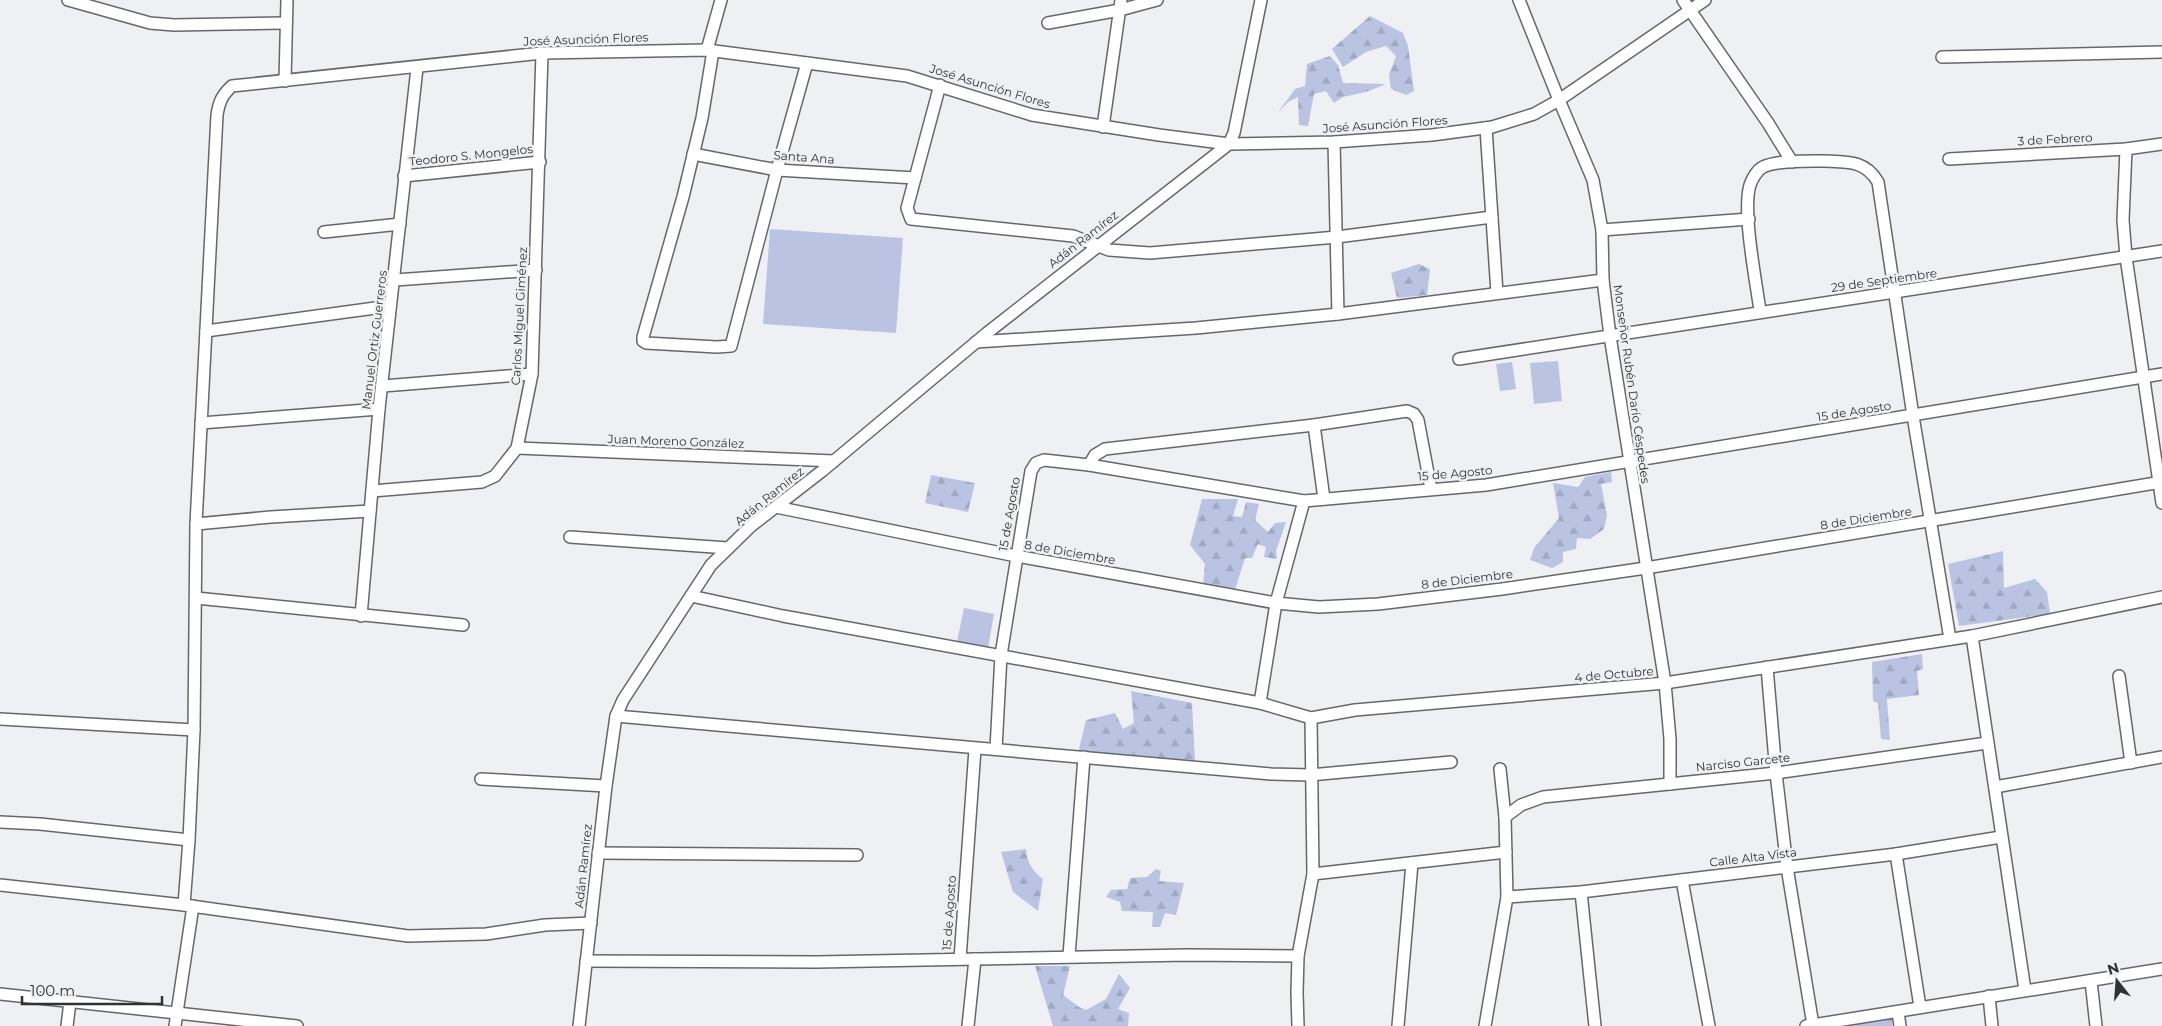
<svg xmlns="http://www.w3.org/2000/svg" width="2162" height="1026" font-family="Montserrat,sans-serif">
  <defs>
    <pattern id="forest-firs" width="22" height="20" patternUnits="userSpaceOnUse" patternTransform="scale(1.25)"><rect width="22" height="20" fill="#bac4e2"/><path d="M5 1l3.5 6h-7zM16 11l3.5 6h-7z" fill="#a0a9c2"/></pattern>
  </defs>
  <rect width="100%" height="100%" fill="#eef0f4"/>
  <g fill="url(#forest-firs)">
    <polygon points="1370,16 1403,33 1408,46 1414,91 1406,95 1391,89 1389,75 1396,56 1386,46 1366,52 1343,67 1332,49"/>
    <polygon points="1330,56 1338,65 1343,83 1386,84 1366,92 1343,97 1334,103 1326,91 1314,94 1308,126 1299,125 1298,97 1288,102 1277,114 1295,89 1305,86 1307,64"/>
    <polygon points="1419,264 1430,269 1427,295 1397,298 1391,273"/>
    <polygon points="1611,472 1612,482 1601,484 1607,515 1604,529 1590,539 1577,538 1576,549 1563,552 1563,562 1552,568 1530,560 1534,548 1559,518 1553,483 1578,487 1585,477"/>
    <polygon points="931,475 975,483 968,512 925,503"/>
    <polygon points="1202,499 1238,499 1233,516 1242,517 1246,502 1259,504 1255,520 1268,532 1275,523 1286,522 1276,551 1277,559 1264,557 1266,547 1258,544 1252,558 1245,558 1234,593 1203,585 1205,564 1190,545"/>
    <polygon points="2003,551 2004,588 2035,579 2047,592 2050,614 1959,626 1948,564"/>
    <polygon points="1922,654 1923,669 1917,671 1919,695 1887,699 1890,740 1881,739 1878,703 1873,701 1872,662"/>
    <polygon points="1131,691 1192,703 1195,761 1078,753 1086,720 1115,713 1123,729 1134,723"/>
    <path d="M1026 849C1027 862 1032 871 1043 879L1038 911 1013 892 1001 852Z"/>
    <polygon points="1156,869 1161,871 1159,881 1184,883 1176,915 1165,913 1160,927 1152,927 1153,912 1122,911 1120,902 1106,897 1111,890 1127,889 1130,878 1147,877"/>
    <polygon points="1035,966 1070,966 1063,995 1079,1007 1086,1010 1106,999 1119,974 1130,988 1118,1009 1129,1013 1128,1026 1053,1026"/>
    <polygon points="1890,1017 1892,1018 1892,1026 1854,1026 1854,1023"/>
  </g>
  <g fill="#bac4e2">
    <polygon points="770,229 903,238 896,333 763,324"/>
    <polygon points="1558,361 1562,401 1534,404 1530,363"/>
    <polygon points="1512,362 1516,389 1500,391 1496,364"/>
    <polygon points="964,608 994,614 988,648 957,642"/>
  </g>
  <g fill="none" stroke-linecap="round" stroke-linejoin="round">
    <defs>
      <g id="minor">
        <polyline points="68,0 150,23 174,25 285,23"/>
        <polyline points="1519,0 1559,100 1593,180 1602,230 1603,280 1610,336 1665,683 1670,739 1670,784"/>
        <polyline points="1683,0 1768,123 1792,162"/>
        <polyline points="1048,23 1120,10 1157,0"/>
        <polyline points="707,50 721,0"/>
        <polyline points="713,51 702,118 683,197 643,337 643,341 646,343 717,347 731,346 777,170 807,63"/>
        <polyline points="1942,57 2162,52"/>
        <polyline points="285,81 287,0"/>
        <polyline points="940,85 907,208 911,219 1073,236 1109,250 1150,253 1337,237 1492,217"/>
        <polyline points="1103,127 1121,0"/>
        <polyline points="1486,128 1497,293"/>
        <polyline points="1334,142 1338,314"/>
        <polyline points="2126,149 2123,220 2126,257 2162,503"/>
        <polyline points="693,154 777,170 915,178"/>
        <polyline points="1949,159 2126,149 2162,144"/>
        <polyline points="404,176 540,162"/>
        <polyline points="1602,230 1749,219"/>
        <polyline points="324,232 400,224"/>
        <polyline points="395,280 536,270"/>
        <path d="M1760 311C1756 281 1742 211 1750 185 1752 179 1757 170 1763 167 1777 160 1809 161 1824 161 1847 162 1865 160 1878 182L1913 416 1950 639"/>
        <polyline points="206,331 390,306"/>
        <polyline points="976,342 1196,328 1338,314 1603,280"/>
        <polyline points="1459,359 2162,251"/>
        <polyline points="383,386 532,374"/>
        <polyline points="201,423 379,409"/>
        <polyline points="1314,425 1324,499"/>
        <polyline points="517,448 834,461"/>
        <polyline points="1089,465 1095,455 1105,449 1314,425 1407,411 1414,414 1418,420 1431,489"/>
        <polyline points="372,491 482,482 495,476 517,448 532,374 542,53"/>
        <polyline points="776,507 1016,556 1276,603 1319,607 1378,604 1502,589 1646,568 2162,482"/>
        <polyline points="196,524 271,517 370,511"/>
        <polyline points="570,537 728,548"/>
        <polyline points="691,596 783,616 1260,703 1311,718 1355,710 1665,683 1972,636 2162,597"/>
        <polyline points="196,598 463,625"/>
        <polyline points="361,616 379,409 417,68"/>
        <polyline points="1972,636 2025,990"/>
        <polyline points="1767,667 1776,773 1787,867 1813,1025"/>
        <polyline points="2119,676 2131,763"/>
        <polyline points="1260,703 1276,603 1304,501"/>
        <polyline points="616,716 1271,774 1310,775 1451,762"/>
        <polyline points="0,719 194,730"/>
        <polyline points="996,749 1001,655 1031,471 1036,463 1044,460 1089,465 1304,501 1486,485 2162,374"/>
        <polyline points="481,779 606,786"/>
        <polyline points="1995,787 2162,757"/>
        <polyline points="1505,817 1521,805 1543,797 1776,773 1987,743"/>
        <polyline points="0,822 40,824 189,840"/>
        <polyline points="598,853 857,855"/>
        <polyline points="1896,854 1920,1007"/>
        <polyline points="1313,874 1506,852"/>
        <polyline points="1682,880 1709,1026"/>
        <polyline points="0,885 184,905 408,936 486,934 545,925 591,923"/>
        <polyline points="1581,892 1595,1026"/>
        <polyline points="1507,897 1581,892 1896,854 2001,837"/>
        <path d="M184 905 189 840 194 730 196 524 217 115C219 102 222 95 232 86L542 53 707 50 907 76 1032 115 1159 135 1229 144 1334 142 1432 135 1492 127 1534 114 1559 100 1705 0"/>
        <polyline points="1069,956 1084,757"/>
        <polyline points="960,959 975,749"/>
        <polyline points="586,961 817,962 1187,955 1298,956"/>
        <polyline points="2091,981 2096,1026"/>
        <polyline points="0,994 297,1026"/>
        <polyline points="1989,996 1992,1026"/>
        <polyline points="1898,1012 1900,1026"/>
        <polyline points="67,1026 70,1002"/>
        <polyline points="175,1026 193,906"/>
        <polyline points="579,1026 606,786 616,716 623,700 711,565 751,526 822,471 987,333 1229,144 1234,133 1261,0"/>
        <polyline points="968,1026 975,959"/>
        <polyline points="1298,1026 1297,993 1298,956 1313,874 1311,718"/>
        <polyline points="1398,1026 1412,863"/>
        <polyline points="1485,1026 1507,897 1505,817 1500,769"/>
        <polyline points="1806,1026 2162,969"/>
      </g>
    </defs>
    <use href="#minor" stroke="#66676a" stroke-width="14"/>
    <use href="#minor" stroke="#fff" stroke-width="11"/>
  </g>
  <g text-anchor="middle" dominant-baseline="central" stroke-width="5" stroke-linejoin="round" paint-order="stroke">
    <g font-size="12" fill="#303132" stroke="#eef0f4">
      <text transform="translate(586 39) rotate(-2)">José Asunción Flores</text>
      <text transform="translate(990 86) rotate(17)">José Asunción Flores</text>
      <text transform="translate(1385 124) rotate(-4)">José Asunción Flores</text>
      <text transform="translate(2055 139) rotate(-3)">3 de Febrero</text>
      <text transform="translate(471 155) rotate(-6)">Teodoro S. Mongelos</text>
      <text transform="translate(804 157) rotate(4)">Santa Ana</text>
      <text transform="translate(1083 239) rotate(-38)">Adán Ramírez</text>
      <text transform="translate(1884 280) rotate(-8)">29 de Septiembre</text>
      <text transform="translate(519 316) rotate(-87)">Carlos Miguel Giménez</text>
      <text transform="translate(374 340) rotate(-83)">Manuel Ortiz Guerreros</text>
      <text transform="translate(1632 384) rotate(82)">Monseñor Rubén Darío Céspedes</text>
      <text transform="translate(1854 411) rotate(-9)">15 de Agosto</text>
      <text transform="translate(676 441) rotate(2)">Juan Moreno González</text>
      <text transform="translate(1455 473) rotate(-5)">15 de Agosto</text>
      <text transform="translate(769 496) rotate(-39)">Adán Ramírez</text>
      <text transform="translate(1009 514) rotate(-80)">15 de Agosto</text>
      <text transform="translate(1866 518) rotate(-9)">8 de Diciembre</text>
      <text transform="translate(1070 552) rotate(10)">8 de Diciembre</text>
      <text transform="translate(1467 579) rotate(-7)">8 de Diciembre</text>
      <text transform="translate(1614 674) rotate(-5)">4 de Octubre</text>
      <text transform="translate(1743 762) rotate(-6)">Narciso Garcete</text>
      <text transform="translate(1753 857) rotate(-7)">Calle Alta Vista</text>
      <text transform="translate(583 866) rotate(-84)">Adán Ramírez</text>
      <text transform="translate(949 913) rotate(-86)">15 de Agosto</text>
    </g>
  </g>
  <g transform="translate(2117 981) rotate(343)" stroke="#eef0f4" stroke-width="4" paint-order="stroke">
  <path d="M0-4L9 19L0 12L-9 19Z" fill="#303132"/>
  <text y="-8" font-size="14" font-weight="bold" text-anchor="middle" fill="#303132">N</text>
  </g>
  <path d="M22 996v8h140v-8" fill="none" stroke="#303132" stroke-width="2.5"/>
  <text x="30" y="996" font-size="15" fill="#303132" stroke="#eef0f4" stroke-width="4" paint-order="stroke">100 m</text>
</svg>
